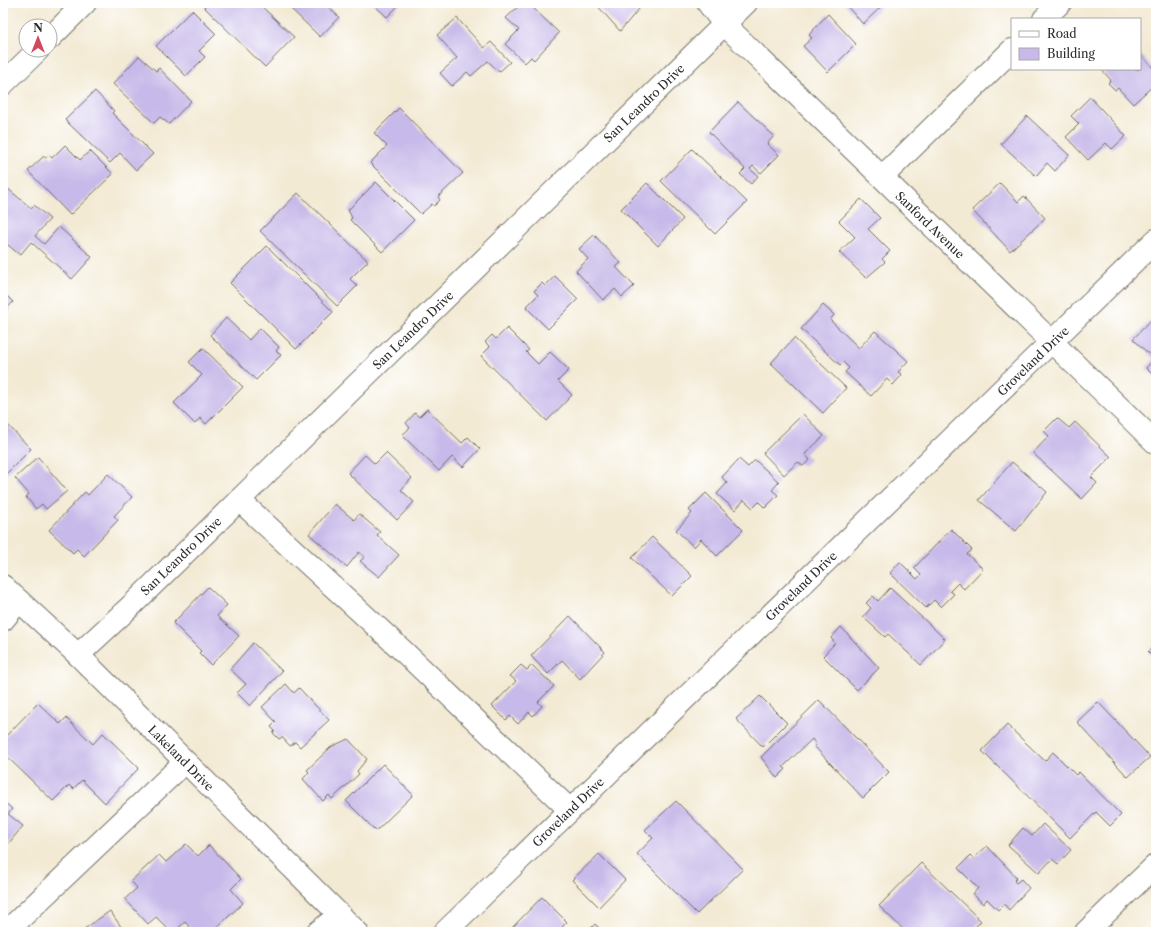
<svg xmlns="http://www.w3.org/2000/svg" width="1159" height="935" font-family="'Libre Caslon Text',serif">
  <rect width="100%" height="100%" fill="#fff"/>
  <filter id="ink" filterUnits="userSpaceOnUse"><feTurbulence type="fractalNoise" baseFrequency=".025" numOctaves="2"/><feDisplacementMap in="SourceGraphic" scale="8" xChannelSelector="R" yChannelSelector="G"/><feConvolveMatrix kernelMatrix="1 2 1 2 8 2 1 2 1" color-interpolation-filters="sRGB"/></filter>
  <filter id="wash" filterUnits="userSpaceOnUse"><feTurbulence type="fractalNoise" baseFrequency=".012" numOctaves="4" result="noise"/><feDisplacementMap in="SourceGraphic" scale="16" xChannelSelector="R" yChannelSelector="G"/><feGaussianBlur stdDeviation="0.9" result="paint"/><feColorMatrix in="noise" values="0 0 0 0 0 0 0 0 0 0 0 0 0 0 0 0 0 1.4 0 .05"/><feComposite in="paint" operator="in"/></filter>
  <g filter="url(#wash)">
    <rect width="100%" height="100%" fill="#f3ead4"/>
    <g id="blocks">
      <g fill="#c7b9e9">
        <polygon points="207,3 258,3 294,37 265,67 204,7"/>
        <polygon points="285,3 324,3 339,17 320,37"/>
        <polygon points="372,3 401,3 387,17"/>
        <polygon points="522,3 528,3 559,33 534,60 531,57 525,63 505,44 519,30 506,18"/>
        <polygon points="595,3 644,3 620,31"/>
        <polygon points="844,3 885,3 863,24"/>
        <polygon points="192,10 216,34 199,51 205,57 186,76 156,46"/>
        <polygon points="828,14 856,44 828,72 803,46 812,38 809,35 813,30"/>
        <polygon points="457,18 484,48 491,42 510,62 499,72 488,61 471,76 467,72 452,86 440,73 457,58 437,35"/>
        <polygon points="1140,54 1156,71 1156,83 1133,104 1118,88 1115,90 1108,83 1111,80 1101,69 1140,69"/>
        <polygon points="139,56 156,71 159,68 191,101 169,124 160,117 154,123 113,84"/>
        <polygon points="95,91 114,111 112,113 153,154 136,170 120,153 110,163 65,120"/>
        <polygon points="1090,97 1126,136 1112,149 1106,143 1088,160 1066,137 1079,124 1071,116"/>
        <polygon points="738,102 774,136 767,144 779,155 761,173 753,166 750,169 758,176 751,184 740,174 745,169 709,132"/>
        <polygon points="399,108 463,173 438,197 440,200 434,206 432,204 421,214 370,163 387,146 374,133"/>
        <polygon points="1027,116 1069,155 1055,171 1047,163 1036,176 1001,144"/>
        <polygon points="65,145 80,160 90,151 113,174 70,215 28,171 44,156 45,158 49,155 52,158"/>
        <polygon points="692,149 747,202 715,234 661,181"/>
        <polygon points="376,182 414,220 382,252 350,220 352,218 348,210"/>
        <polygon points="647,183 683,219 658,246 621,209"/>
        <polygon points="1000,183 1018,202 1024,196 1045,218 1010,251 972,210"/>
        <polygon points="7,188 31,208 34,205 50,219 35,236 44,244 59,227 92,257 72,279 31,242 20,255 3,241 3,192"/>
        <polygon points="298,193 368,261 350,279 357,286 337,306 260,231"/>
        <polygon points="861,199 880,218 868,229 890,251 882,259 885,262 866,278 839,252 855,237 839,221"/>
        <polygon points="594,235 621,263 616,267 634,286 622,297 615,289 603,300 576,271 588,259 579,249"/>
        <polygon points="267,246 333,312 296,349 230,283"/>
        <polygon points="555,276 578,299 548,329 526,307 538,295 534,291 542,283 545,286"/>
        <polygon points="3,292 13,302 3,313"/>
        <polygon points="823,305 834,315 830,320 859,348 875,331 908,361 898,372 902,375 893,385 887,379 871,396 845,372 849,368 843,362 840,365 801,329"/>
        <polygon points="226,318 249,340 260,328 279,347 276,351 281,355 256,380 210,335"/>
        <polygon points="1152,319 1156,322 1156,378 1146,368 1154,359 1133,339"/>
        <polygon points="507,328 529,350 526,352 538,364 550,352 569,370 558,381 572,395 547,421 481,356 490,347 485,342 492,335 496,339"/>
        <polygon points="794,338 846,388 823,413 771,363"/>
        <polygon points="203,348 243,387 206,424 200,418 195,424 174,403 202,375 189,362"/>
        <polygon points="427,409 462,443 468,437 480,449 463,467 452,457 439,471 402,435 410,428 406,423 415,413 419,417"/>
        <polygon points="803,414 824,436 805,454 810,460 803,466 798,462 784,475 763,453"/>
        <polygon points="1057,418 1069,428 1075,422 1111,457 1091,477 1097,483 1082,499 1033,453 1049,436 1044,431"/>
        <polygon points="3,420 31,449 3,477"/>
        <polygon points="386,453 412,478 401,490 414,502 397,520 348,473 365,455 375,464"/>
        <polygon points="38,457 67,491 46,509 42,504 36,509 26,497 29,494 15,478"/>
        <polygon points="739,459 748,467 755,460 779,482 772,490 778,495 765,508 759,502 753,508 744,500 735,510 717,494 727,483 722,477"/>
        <polygon points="1012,462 1047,492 1016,531 979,500"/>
        <polygon points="108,474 132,497 114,516 118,520 84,556 77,549 73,553 49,530 85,492 88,495"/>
        <polygon points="706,493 743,530 717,556 701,539 694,547 676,530 692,513 689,510"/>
        <polygon points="335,504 354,520 359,514 380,532 377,535 399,555 379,577 360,561 365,557 359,552 347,567 309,534"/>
        <polygon points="951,529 972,550 967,554 983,569 964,589 958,583 950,591 954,594 941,607 934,600 926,608 890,573 900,562 917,579 921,575 914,568"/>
        <polygon points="652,537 692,576 672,596 632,558"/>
        <polygon points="208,587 227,605 217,616 239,636 211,665 199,653 201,651 173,623"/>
        <polygon points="890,588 945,639 921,665 888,634 885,637 863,617 871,608 866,603 873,596 878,601"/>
        <polygon points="570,616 605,652 580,679 562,660 548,674 531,656"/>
        <polygon points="841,627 879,668 857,690 823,656 835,643 831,638"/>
        <polygon points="253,643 282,671 250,706 237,693 246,684 230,669"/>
        <polygon points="1156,643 1156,660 1148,652"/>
        <polygon points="521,665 527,670 532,665 554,686 538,702 542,706 533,716 529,712 518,724 510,716 506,720 492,706 516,681 510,676"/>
        <polygon points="286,684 294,693 299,688 329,720 300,747 295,742 290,746 282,737 279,739 273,733 275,731 271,727 276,722 262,707"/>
        <polygon points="760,696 787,723 763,747 736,719"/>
        <polygon points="819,700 889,772 863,798 814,746 816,744 812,739 783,767 786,769 777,778 761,757"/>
        <polygon points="1098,702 1150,757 1128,777 1077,722"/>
        <polygon points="38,703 60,724 66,718 93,744 103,733 139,768 105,803 82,780 73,789 69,785 53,801 3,753 3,739"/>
        <polygon points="1007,725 1045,761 1053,752 1076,775 1079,772 1121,815 1110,826 1096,812 1070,838 982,751"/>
        <polygon points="348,739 367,759 357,771 359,774 332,799 329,795 323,801 303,779 309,772 307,770 331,747"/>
        <polygon points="383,764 413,795 376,831 346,801"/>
        <polygon points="3,801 12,809 8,814 23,826 3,850"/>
        <polygon points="676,801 743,869 697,914 637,854 653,838 645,830"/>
        <polygon points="1043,824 1071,850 1058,864 1052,859 1039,873 1008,845 1023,828 1032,836"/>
        <polygon points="186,844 198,856 209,845 241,879 231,889 243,903 212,932 194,932 185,922 174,932 171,932 156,917 148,924 125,899 137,888 131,881 159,855 166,862"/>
        <polygon points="987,846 1017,878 1014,881 1016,883 1021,879 1029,888 1009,910 1004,904 998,910 987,899 983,904 973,894 978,888 958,868 970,856 973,859"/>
        <polygon points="599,854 625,880 599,907 572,880"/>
        <polygon points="921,863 981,921 970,932 906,932 879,906"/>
        <polygon points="542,897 567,922 562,927 567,932 508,932"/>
        <polygon points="110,911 124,931 122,932 80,932"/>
        <polygon points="595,924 603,932 587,932"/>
      </g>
    </g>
  </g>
  <g filter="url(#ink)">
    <use href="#blocks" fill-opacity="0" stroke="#716e66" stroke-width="1"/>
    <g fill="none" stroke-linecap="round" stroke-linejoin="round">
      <defs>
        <g id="minor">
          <polyline points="708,3 724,24 1156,443"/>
          <polyline points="1044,19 1060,3"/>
          <polyline points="50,38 85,3"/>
          <polyline points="3,84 38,50"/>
          <polyline points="882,177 1012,50"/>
          <polyline points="239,500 402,650 570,810"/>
          <polyline points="3,586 78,655 357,932"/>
          <polyline points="3,620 19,601"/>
          <polyline points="78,655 133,604 746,3"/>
          <polyline points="6,932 185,762"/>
          <polyline points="318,932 339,915"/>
          <polyline points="445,932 1156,240"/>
          <polyline points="1086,932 1156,865"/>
        </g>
      </defs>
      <use href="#minor" stroke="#716e66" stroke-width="24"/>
      <use href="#minor" stroke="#fff" stroke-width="22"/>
    </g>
  </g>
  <g text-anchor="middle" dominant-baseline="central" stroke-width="4" stroke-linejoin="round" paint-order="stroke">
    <g font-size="12" fill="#2b2b2b" stroke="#fff">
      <text transform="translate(644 103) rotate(-44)">San Leandro Drive</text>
      <text transform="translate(930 225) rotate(44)">Sanford Avenue</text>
      <text transform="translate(413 330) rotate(-44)">San Leandro Drive</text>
      <text transform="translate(1033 361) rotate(-44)">Groveland Drive</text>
      <text transform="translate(181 556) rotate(-44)">San Leandro Drive</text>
      <text transform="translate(801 586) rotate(-44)">Groveland Drive</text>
      <text transform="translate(181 758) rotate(45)">Lakeland Drive</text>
      <text transform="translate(568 812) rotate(-44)">Groveland Drive</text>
    </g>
  </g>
  <rect width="1159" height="935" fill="none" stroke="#fff" stroke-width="16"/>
  <rect x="1011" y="18" width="130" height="52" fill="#ffffff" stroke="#aaaaaa"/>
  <rect x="1019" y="31" width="20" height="6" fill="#ffffff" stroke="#aaaaaa"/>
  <text x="1047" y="38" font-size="12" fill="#2b2b2b">Road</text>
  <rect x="1019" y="48" width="20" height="12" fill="#c7b9e9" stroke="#aaaaaa"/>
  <text x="1047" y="58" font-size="12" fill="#2b2b2b">Building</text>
  <g transform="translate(38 38)"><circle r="19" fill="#ffffff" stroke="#aaaaaa"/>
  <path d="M0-3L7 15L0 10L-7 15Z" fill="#d1495b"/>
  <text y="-6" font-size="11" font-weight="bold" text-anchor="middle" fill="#2b2b2b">N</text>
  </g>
</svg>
